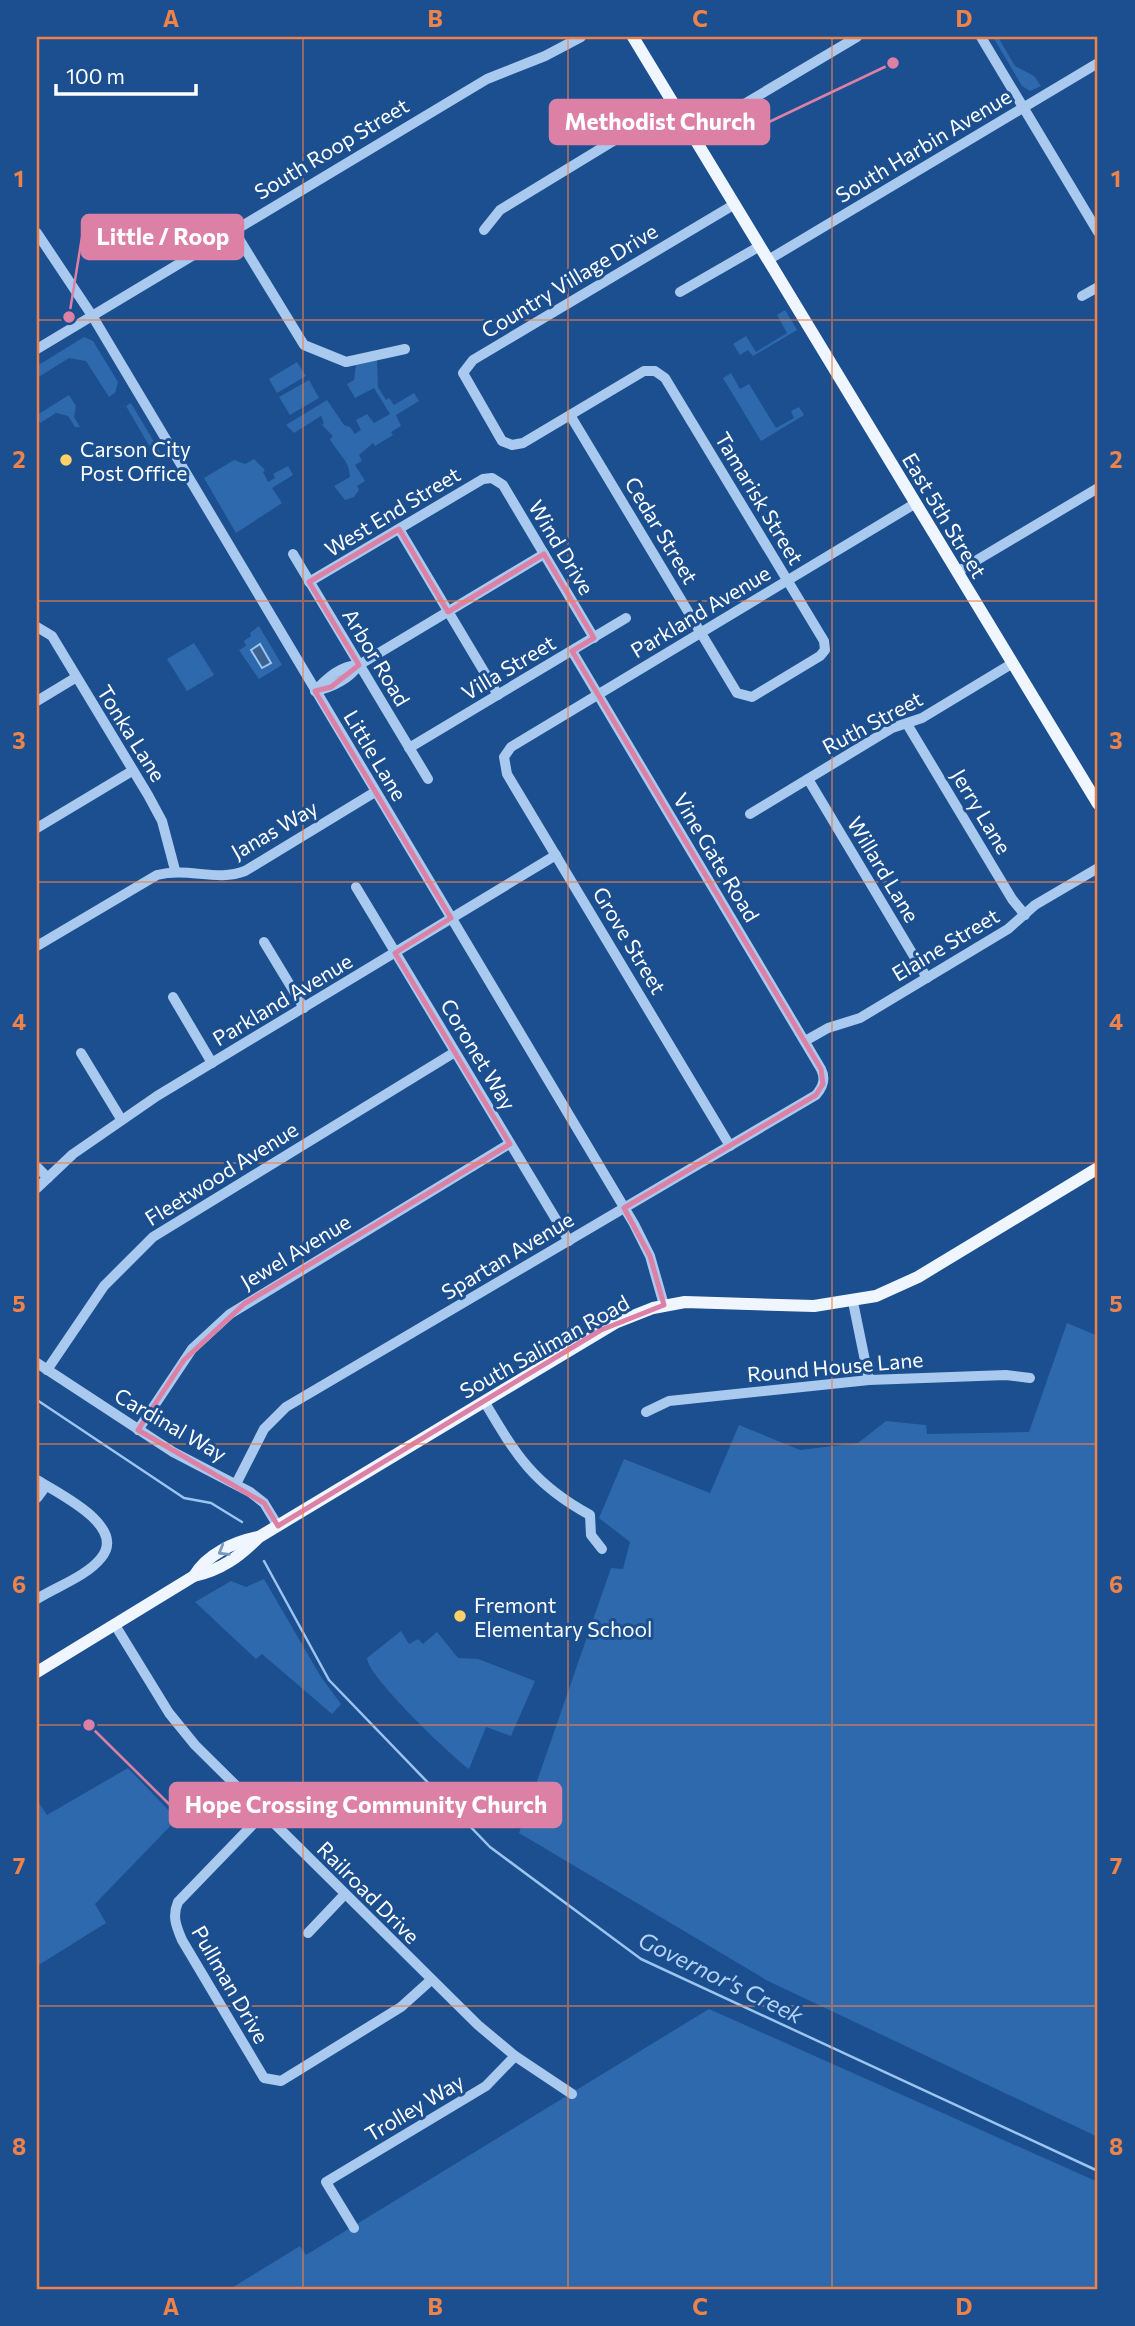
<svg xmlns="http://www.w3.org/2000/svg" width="1135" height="2326" font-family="Commissioner,sans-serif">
  <rect width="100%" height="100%" fill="#1b4f8f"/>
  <g fill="#2e69ad">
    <polygon points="993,37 998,37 1015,66 1034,76 1041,86 1030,91 1022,86"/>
    <polygon points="785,310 797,330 753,356 748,350 740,355 733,344 746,336 756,352 787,333 777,315"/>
    <polygon points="84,337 93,341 118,382 115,393 109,397 86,361 69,358 37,378 37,366"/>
    <path d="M377 360 378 387 386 400 389 398 394 405 414 393 419 401 396 415 401 426 391 432 393 435 375 446 373 443 359 455 362 461 355 465 365 481 357 486 359 490 354 497 345 500 334 486 350 477C349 459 339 456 330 439L333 436 322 425 324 423 321 416 294 433 286 425 327 400 344 425 350 427 355 434 361 430 356 420 367 414 374 423 390 414 374 388 355 398 347 384 354 380 356 365Z"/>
    <polygon points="297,362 306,376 277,393 269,379"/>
    <polygon points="731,373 740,389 749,384 776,428 794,418 791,411 799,407 804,415 761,441 723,378"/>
    <polygon points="309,380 319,398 290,415 279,397"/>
    <polygon points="69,395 76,406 74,417 80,427 75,427 68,416 56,413 40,423 37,415"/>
    <polygon points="131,403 160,452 154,454 126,406"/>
    <polygon points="254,459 265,470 263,472 268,482 275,478 273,474 288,466 293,475 272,488 282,503 236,533 204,478 234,460 245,464"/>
    <polygon points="259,626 282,665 259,679 239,650 246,646 244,641 251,636 250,633"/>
    <polygon points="194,643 214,675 187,691 167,659"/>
    <polygon points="1067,1323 1098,1336 1098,2137 768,1981 519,1833 611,1568 623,1569 630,1542 599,1518 624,1459 710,1493 739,1425 800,1450 858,1443 886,1421 926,1425 927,1434 1029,1432"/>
    <polygon points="264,1579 321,1677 341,1704 332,1714 262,1654 256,1659 195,1602 231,1581 246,1587"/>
    <path d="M401 1631 409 1644 418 1639 423 1644 437 1632 458 1658 478 1659 535 1681 511 1736 486 1727 469 1769C450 1755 367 1676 367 1658Z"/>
    <polygon points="128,1768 177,1819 95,1904 106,1923 37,1966 37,1800 47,1815"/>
    <polygon points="709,2009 1098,2182 1098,2289 230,2289 300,2246 306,2255"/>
  </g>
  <polygon fill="#3c6290" stroke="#9cc4f0" stroke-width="2" points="260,644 271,663 262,668 251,650"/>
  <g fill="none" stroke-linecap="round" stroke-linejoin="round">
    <g stroke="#9cc4f0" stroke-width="2.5">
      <polyline points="37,1400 184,1498 211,1503 242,1522"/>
      <polyline points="264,1561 329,1680 490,1847 641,1959 1098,2171"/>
    </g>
    <g stroke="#a9c9ee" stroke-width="10">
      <polyline points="981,37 1098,232"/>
      <polyline points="692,135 857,37"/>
      <polyline points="233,229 304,345 346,362 405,349"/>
      <polyline points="484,230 500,210 674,104"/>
      <polyline points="37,233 93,317 634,1224 650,1256 664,1305"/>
      <polyline points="768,260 1098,63"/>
      <polyline points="680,292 760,246"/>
      <polyline points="1082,296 1098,287"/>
      <polyline points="37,349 487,79 545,56 581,37"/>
      <polyline points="570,415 737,693 752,697 820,656 825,650 824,641 665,378 655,371 644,371 523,443 512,445 502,441 463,373 473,360 735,204"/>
      <polyline points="399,529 498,695"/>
      <polyline points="293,554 428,779"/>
      <polyline points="957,572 1098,488"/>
      <polyline points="309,582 483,479 492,478 503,485 594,638"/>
      <polyline points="37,627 52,636 148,795 162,821 175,870"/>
      <path d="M315 691C333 687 348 680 359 665L544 554"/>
      <path d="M315 691C328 677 340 666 359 665"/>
      <polyline points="37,701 75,678"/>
      <polyline points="907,724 1012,899 1025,915"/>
      <polyline points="409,748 626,618"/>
      <polyline points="808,779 927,978"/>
      <polyline points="750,814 892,728 922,718 1013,663"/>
      <polyline points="37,828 132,771"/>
      <polyline points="356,887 569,1241"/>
      <polyline points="264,942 304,1008"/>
      <path d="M37 946 157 875C188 867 217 882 245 871L375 792"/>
      <polyline points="173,997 212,1063"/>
      <polyline points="805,1041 828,1028 860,1018 1008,929 1035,905 1098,868"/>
      <polyline points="81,1053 121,1119"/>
      <polyline points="730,1146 507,774 504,757 511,747 916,503"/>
      <polyline points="37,1167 48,1178"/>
      <polyline points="37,1188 73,1154 157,1096 556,855"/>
      <polyline points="853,1302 869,1380"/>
      <polyline points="37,1363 173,1452 250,1492 264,1503 278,1526"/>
      <polyline points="47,1370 104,1286 153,1237 455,1052"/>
      <path d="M484 1401C516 1455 533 1484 590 1515L591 1535 602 1549"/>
      <polyline points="646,1412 669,1401 869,1380 1006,1375 1030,1378"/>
      <polyline points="138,1430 192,1349 230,1314 509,1144"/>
      <path d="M37 1480C57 1493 128 1526 101 1558 87 1576 56 1587 37 1599"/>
      <path d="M236 1484 264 1429 286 1407 816 1095C823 1087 826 1079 821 1069L572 651"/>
      <polyline points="37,1498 46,1486"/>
      <polyline points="115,1625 169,1713 195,1745 478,2025 515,2056 572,2094"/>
      <path d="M263 1814 178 1902C172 1916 176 1926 182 1940L264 2078 281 2081 401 2007 431 1980"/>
      <polyline points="308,1933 345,1894"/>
      <polyline points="354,2228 326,2182 486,2086 515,2056"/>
    </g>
    <g stroke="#f0f6ff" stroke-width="12">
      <polyline points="633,37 1098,804"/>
      <path d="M194 1576C207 1554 234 1542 258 1537"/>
      <path d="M37 1672 194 1576C221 1570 239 1557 259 1537L615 1323 653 1308 685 1302 814 1306 876 1296 918 1277 1098 1168"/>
    </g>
  </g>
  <defs><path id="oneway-chevron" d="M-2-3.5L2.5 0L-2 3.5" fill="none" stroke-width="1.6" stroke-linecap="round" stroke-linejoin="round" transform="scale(1.75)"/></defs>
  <use stroke="#7b9ac1" href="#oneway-chevron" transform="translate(223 1551) rotate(149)"/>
  <path fill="none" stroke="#dd80a5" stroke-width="5" stroke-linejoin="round" d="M399 529 448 612 544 554 594 638 572 651 821 1069 823 1084 816 1095 624 1208 650 1256 664 1305 601 1330 278 1526 264 1503 138 1430 184 1360 244 1304 510 1144 395 953 451 918 315 691 331 687 359 665 309 582Z"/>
  <path fill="none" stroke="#ee8249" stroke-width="2" stroke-opacity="0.55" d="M303 37V2289M568 37V2289M832 37V2289M37 320H1098M37 601H1098M37 882H1098M37 1163H1098M37 1444H1098M37 1725H1098M37 2006H1098"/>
  <g fill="#ffd166" stroke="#1b4f8f" stroke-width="2.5">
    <circle cx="66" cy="460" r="7"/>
    <circle cx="460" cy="1616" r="7"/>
  </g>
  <g text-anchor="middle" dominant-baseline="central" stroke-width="6" stroke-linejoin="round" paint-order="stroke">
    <g font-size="21" fill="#fff" stroke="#1b4f8f">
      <text transform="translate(923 145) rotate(-31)">South Harbin Avenue</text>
      <text transform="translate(331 148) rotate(-31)">South Roop Street</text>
      <text transform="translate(569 280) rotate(-31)">Country Village Drive</text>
      <text transform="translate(760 498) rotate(59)">Tamarisk Street</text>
      <text transform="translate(392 511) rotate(-31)">West End Street</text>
      <text transform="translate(945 515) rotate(59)">East 5th Street</text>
      <text transform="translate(662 530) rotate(59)">Cedar Street</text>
      <text transform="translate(562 547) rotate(59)">Wind Drive</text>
      <text transform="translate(700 611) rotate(-31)">Parkland Avenue</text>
      <text transform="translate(377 657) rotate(59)">Arbor Road</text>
      <text transform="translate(508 667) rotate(-31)">Villa Street</text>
      <text transform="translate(872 722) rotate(-28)">Ruth Street</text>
      <text transform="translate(132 733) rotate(58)">Tonka Lane</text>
      <text transform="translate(376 755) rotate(59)">Little Lane</text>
      <text transform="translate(982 811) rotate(59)">Jerry Lane</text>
      <text transform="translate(274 829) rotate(-30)">Janas Way</text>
      <text transform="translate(717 857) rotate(59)">Vine Gate Road</text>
      <text transform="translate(884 869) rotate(59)">Willard Lane</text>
      <text transform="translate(630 940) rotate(59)">Grove Street</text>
      <text transform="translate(945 944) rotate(-31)">Elaine Street</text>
      <text transform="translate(282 999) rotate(-31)">Parkland Avenue</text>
      <text transform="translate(479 1054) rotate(59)">Coronet Way</text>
      <text transform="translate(221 1173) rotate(-32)">Fleetwood Avenue</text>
      <text transform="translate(295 1251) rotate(-31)">Jewel Avenue</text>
      <text transform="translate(507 1255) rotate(-31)">Spartan Avenue</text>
      <text transform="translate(544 1346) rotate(-29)">South Saliman Road</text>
      <text transform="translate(835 1366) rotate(-5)">Round House Lane</text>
      <text transform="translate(171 1424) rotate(30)">Cardinal Way</text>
      <text transform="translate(369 1892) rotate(45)">Railroad Drive</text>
      <text transform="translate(231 1984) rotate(60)">Pullman Drive</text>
      <text transform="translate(414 2107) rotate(-31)">Trolley Way</text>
    </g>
    <g font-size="21" fill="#fff" stroke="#1b4f8f" text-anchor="start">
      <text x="80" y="448">Carson City<tspan x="80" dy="24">Post Office</tspan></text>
      <text x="474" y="1604">Fremont<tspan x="474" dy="24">Elementary School</tspan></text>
    </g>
    <g font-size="23" font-style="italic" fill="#b5d3f5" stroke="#1b4f8f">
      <text transform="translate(721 1977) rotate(26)">Governor's Creek</text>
    </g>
  </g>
  <path fill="none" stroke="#dd80a5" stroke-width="2.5" d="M893 63L769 122M69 317L82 237M89 1725L170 1805"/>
  <g fill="#dd80a5" stroke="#1b4f8f" stroke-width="2.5">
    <circle cx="893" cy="63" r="7"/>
    <circle cx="69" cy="317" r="7"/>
    <circle cx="89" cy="1725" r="7"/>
  </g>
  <g fill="#dd80a5" stroke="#dd80a5" stroke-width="2.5">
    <rect x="550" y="100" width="219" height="44" rx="7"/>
    <rect x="82" y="215" width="161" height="44" rx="7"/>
    <rect x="170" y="1783" width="391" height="44" rx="7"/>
  </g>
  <g font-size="23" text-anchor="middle" font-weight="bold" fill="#fff">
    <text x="660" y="130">Methodist Church</text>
    <text x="163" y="245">Little / Roop</text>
    <text x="366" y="1813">Hope Crossing Community Church</text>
  </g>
  <rect width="1135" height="2326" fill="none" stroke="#1b4f8f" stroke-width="77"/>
  <path d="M56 84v10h140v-10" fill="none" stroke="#ffffff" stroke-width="3.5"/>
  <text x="66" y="84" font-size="21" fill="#ffffff" stroke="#1b4f8f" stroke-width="5" paint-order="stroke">100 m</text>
  <rect x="38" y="38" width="1058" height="2250" fill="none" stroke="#ee8249" stroke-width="2.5"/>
  <g font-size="23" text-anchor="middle" font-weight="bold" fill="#ee8249">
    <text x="171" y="27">A</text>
    <text x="435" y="27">B</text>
    <text x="700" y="27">C</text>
    <text x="964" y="27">D</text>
    <text x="19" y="187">1</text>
    <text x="1116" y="187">1</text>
    <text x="19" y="468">2</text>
    <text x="1116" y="468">2</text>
    <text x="19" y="749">3</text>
    <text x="1116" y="749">3</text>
    <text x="19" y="1030">4</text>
    <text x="1116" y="1030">4</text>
    <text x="19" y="1312">5</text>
    <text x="1116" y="1312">5</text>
    <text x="19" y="1593">6</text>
    <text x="1116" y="1593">6</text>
    <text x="19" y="1874">7</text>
    <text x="1116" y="1874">7</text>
    <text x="19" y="2155">8</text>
    <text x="1116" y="2155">8</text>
    <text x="171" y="2315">A</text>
    <text x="435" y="2315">B</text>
    <text x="700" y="2315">C</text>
    <text x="964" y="2315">D</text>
  </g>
</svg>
